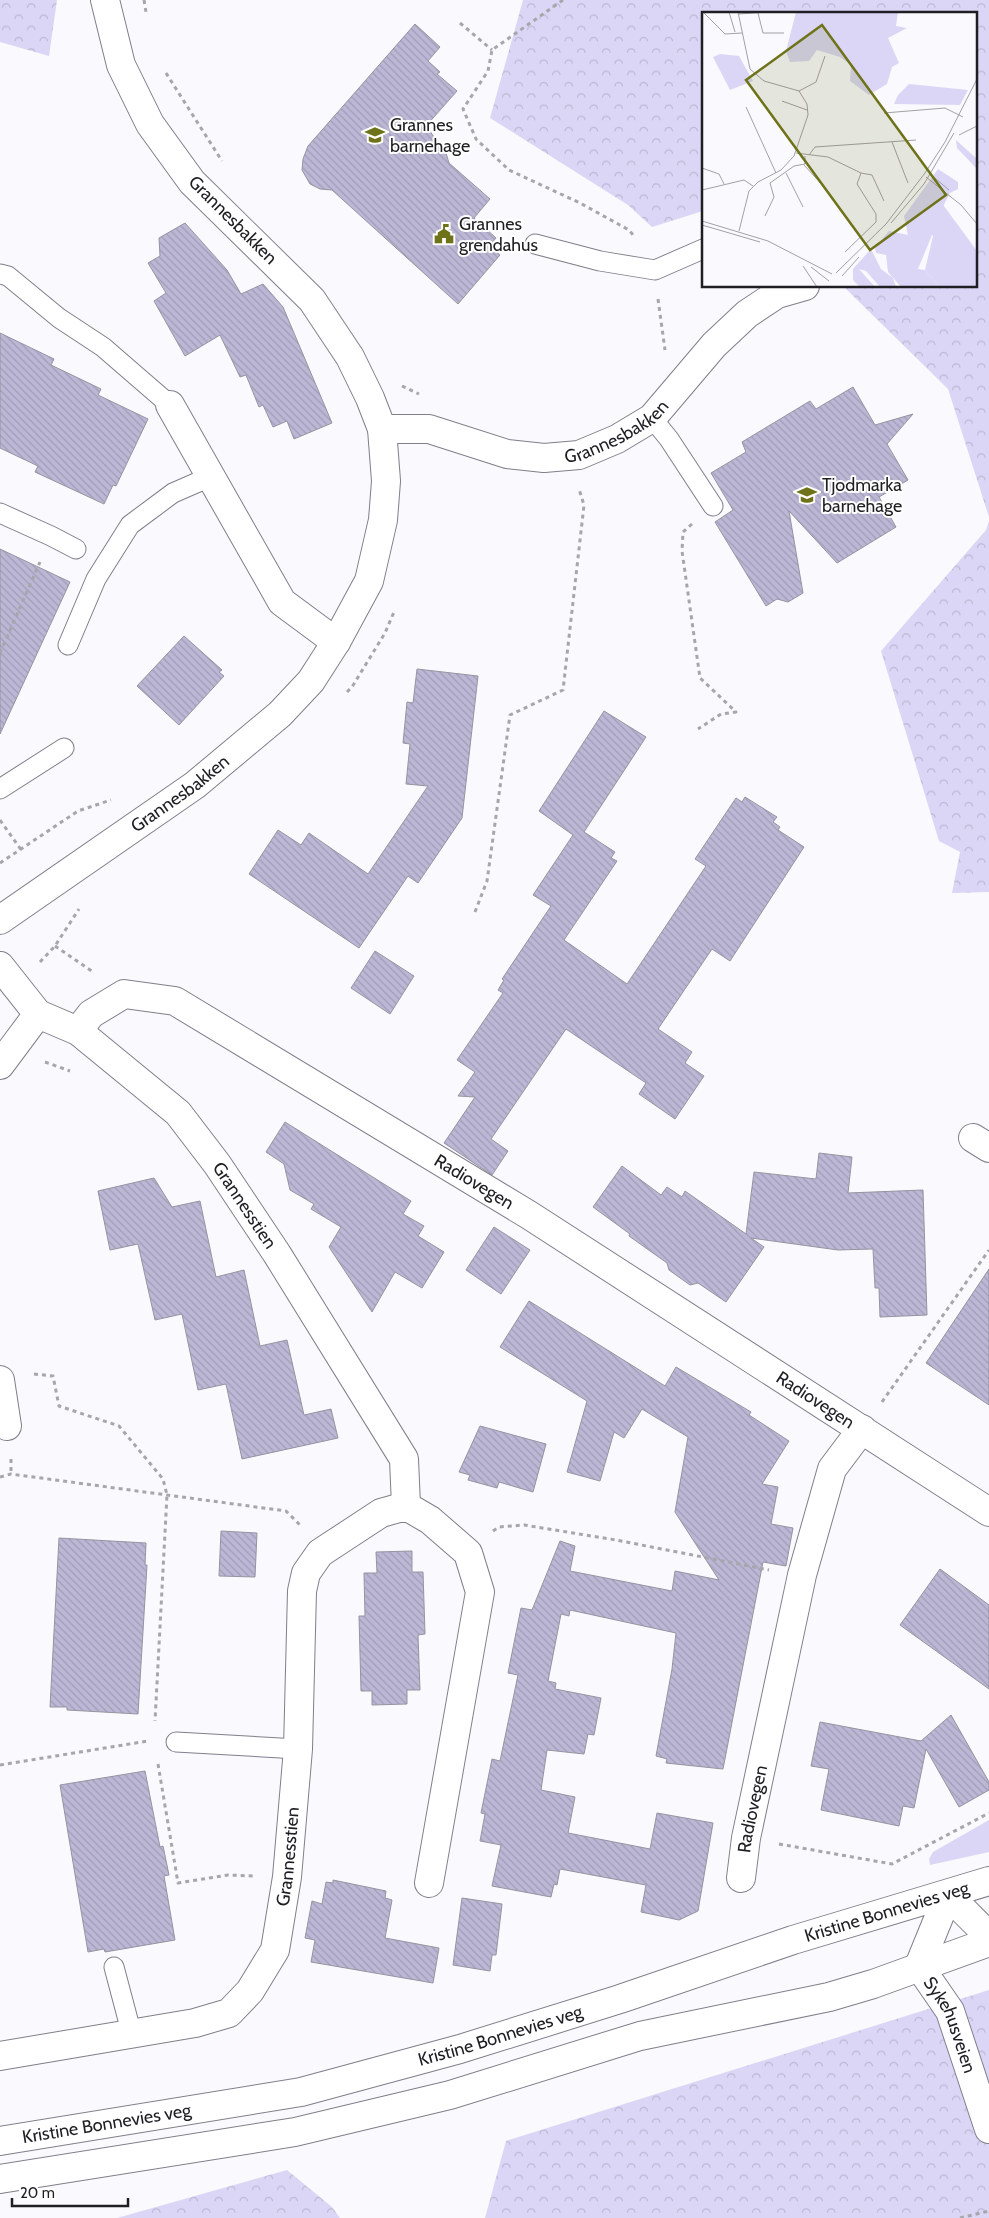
<svg xmlns="http://www.w3.org/2000/svg" width="989" height="2218" font-family="Cabin,sans-serif">
  <defs>
    <pattern id="forest-crowns" width="20" height="18" patternUnits="userSpaceOnUse" patternTransform="scale(1.25)"><rect width="20" height="18" fill="#dbd6f5"/><path d="M2 6a3 3 0 1 1 6 0M12 15a3 3 0 1 1 6 0" fill="none" stroke="#bcb7d2"/></pattern>
    <pattern id="building-back-hatch" width="6" height="6" patternUnits="userSpaceOnUse" patternTransform="scale(1.25)"><rect width="6" height="6" fill="#bbb7d5"/><path d="M-1 5l2 2M0 0l6 6M5-1l2 2" fill="none" stroke="#a09db7"/></pattern>
  </defs>
  <rect width="100%" height="100%" fill="#faf9fe"/>
  <polygon fill="#dbd6f5" points="989,1820 989,1852 930,1865 929,1859 933,1852"/>
  <g fill="url(#forest-crowns)">
    <polygon points="0,0 57,0 49,56 0,42"/>
    <polygon points="523,0 989,0 989,517 948,389 843,286 975,286 975,14 703,14 703,211 652,227 628,205 490,118"/>
    <polygon points="989,521 989,892 952,893 960,852 939,841 881,651 986,530"/>
    <polygon points="989,1990 989,2218 485,2218 506,2141"/>
    <polygon points="287,2170 332,2207 340,2218 117,2218"/>
  </g>
  <g fill="url(#building-back-hatch)" stroke="#9694a0">
    <polygon points="415,24 440,47 428,61 440,72 437,74 457,91 426,126 446,153 449,163 490,199 474,218 496,238 489,246 500,255 458,304 332,190 320,189 310,184 302,170 303,159 308,146"/>
    <polygon points="185,223 227,270 241,294 263,284 283,307 332,423 294,439 287,421 273,427 263,405 259,407 246,375 240,377 220,335 185,356 154,301 166,293 148,263 160,256 159,238"/>
    <polygon points="0,333 54,359 51,365 101,389 98,395 148,419 116,486 113,485 104,504 35,472 38,466 0,448"/>
    <polygon points="853,387 875,425 913,414 887,444 908,480 879,497 896,527 837,563 789,511 803,593 788,602 777,599 766,606 715,522 733,510 711,473 746,452 742,442 810,401 816,409"/>
    <polygon points="0,549 70,582 0,734"/>
    <polygon points="184,636 222,670 219,672 224,676 179,725 137,686"/>
    <polygon points="417,669 478,676 462,818 418,883 408,876 359,948 249,874 278,830 301,845 309,833 368,874 428,786 406,784 410,744 403,743 407,702 413,703"/>
    <polygon points="604,711 646,737 584,832 615,852 611,858 617,861 564,940 627,984 706,866 695,859 736,798 742,802 745,797 777,817 773,822 780,827 778,830 804,847 730,961 712,949 658,1029 692,1052 685,1063 704,1076 675,1119 639,1094 646,1083 566,1029 491,1139 508,1151 492,1175 444,1143 475,1097 458,1096 475,1072 457,1060 503,993 498,990 504,980 502,979 551,906 533,895 573,835 539,811"/>
    <polygon points="375,951 414,976 390,1014 351,988"/>
    <polygon points="285,1122 411,1201 403,1214 424,1226 418,1236 444,1252 422,1288 395,1272 372,1312 329,1247 341,1227 311,1209 314,1204 290,1190 284,1164 266,1152"/>
    <polygon points="819,1153 852,1157 848,1193 923,1190 927,1315 880,1317 879,1288 875,1288 873,1249 838,1250 751,1238 764,1247 726,1302 698,1283 690,1285 669,1270 667,1263 629,1236 630,1234 593,1207 622,1166 661,1195 667,1187 682,1197 685,1191 746,1234 754,1172 816,1179"/>
    <polygon points="154,1178 172,1207 200,1201 216,1277 244,1270 260,1346 287,1340 304,1415 331,1409 338,1438 242,1459 226,1384 198,1390 182,1314 155,1320 138,1244 110,1250 98,1191"/>
    <polygon points="494,1227 530,1250 501,1294 466,1270"/>
    <polygon points="989,1269 989,1405 926,1363"/>
    <polygon points="529,1301 665,1386 676,1367 751,1412 749,1415 789,1441 762,1484 778,1487 771,1524 793,1528 786,1566 763,1562 723,1769 666,1763 667,1759 656,1756 672,1669 676,1633 570,1610 569,1616 561,1614 548,1681 556,1683 555,1689 601,1698 594,1735 588,1734 584,1754 547,1750 541,1790 575,1797 568,1833 650,1849 657,1813 713,1823 698,1911 679,1920 641,1912 646,1885 560,1869 557,1885 554,1884 551,1897 492,1886 501,1845 480,1841 485,1814 481,1813 492,1759 500,1761 518,1675 508,1673 521,1608 532,1610 560,1541 575,1546 570,1571 672,1591 675,1571 719,1580 675,1512 688,1437 642,1409 624,1438 614,1432 600,1481 567,1472 587,1401 500,1347"/>
    <polygon points="480,1426 546,1444 533,1492 499,1482 497,1488 468,1480 470,1475 459,1472"/>
    <polygon points="221,1531 257,1533 255,1577 219,1576"/>
    <polygon points="59,1538 146,1543 145,1565 147,1565 138,1714 67,1710 67,1707 50,1707"/>
    <polygon points="412,1551 412,1572 423,1572 425,1634 418,1635 420,1690 407,1690 407,1704 372,1705 372,1691 361,1691 359,1616 365,1616 364,1573 377,1573 376,1552"/>
    <polygon points="940,1569 989,1605 989,1689 900,1625"/>
    <polygon points="951,1715 989,1782 989,1790 959,1807 926,1749 914,1808 903,1806 899,1826 821,1810 829,1769 811,1766 820,1722 921,1741"/>
    <polygon points="145,1771 160,1847 163,1846 169,1875 164,1876 175,1940 105,1952 104,1949 88,1952 60,1785"/>
    <polygon points="333,1880 386,1891 385,1898 392,1900 385,1938 439,1948 433,1983 311,1962 315,1940 305,1938 312,1901 322,1904 326,1882 333,1883"/>
    <polygon points="462,1898 502,1904 496,1955 492,1955 490,1971 453,1965"/>
  </g>
  <g fill="none" stroke-linecap="round" stroke-linejoin="round">
    <defs>
      <g id="lane">
        <polyline points="535,244 600,261 655,270 703,249"/>
        <polyline points="0,274 8,276 59,318 103,347 170,405"/>
        <polyline points="652,418 669,439 713,506"/>
        <polyline points="0,513 51,536 76,549"/>
        <polyline points="68,645 96,579 130,525 173,493 212,476"/>
        <polyline points="0,789 64,748"/>
        <polyline points="176,1742 298,1749"/>
        <polyline points="114,1967 132,2035"/>
      </g>
      <g id="street">
        <polyline points="170,405 282,602 336,642"/>
        <path id="s1" d="M382 429H429L507 454 544 458 579 455 617 439 652 418 714 345 747 314 777 294 805 286"/>
        <path id="s2" d="M0 966 38 1014 78 1031 178 1113 217 1164 277 1254 404 1459 406 1506"/>
        <path id="s3" d="M78 1031 91 1014 124 994 175 1001 529 1215 989 1512"/>
        <polyline points="0,1065 38,1014"/>
        <polyline points="973,1138 989,1148"/>
        <polyline points="0,1380 7,1426"/>
        <path id="s4" d="M741 1878 746 1838 802 1575 832 1469 862 1429"/>
        <path id="s5" d="M0 2056 195 2023 229 2013 250 1991 275 1950 287 1877 298 1749 302 1591 306 1573 320 1553 381 1513 406 1506 430 1520 468 1553 480 1592 429 1883"/>
      </g>
      <g id="secondary">
        <path id="s6" d="M0 920 195 785 280 714 311 681 336 642 369 581 383 520 386 481 382 429 370 398 350 357 312 300 192 182 150 124 121 65 105 0"/>
        <path id="s7" d="M948 1895 919 1966 950 2011 989 2129"/>
        <polyline points="948,1895 989,1936"/>
        <path id="s8" d="M0 2141 301 2092 460 2049 620 1999 793 1940 989 1881"/>
        <polyline points="0,2179 295,2132 450,2095 640,2036 829,1997 873,1984 989,1942"/>
      </g>
    </defs>
    <use href="#lane" stroke="#807f8b" stroke-width="21"/>
    <use href="#street" stroke="#807f8b" stroke-width="30"/>
    <use href="#secondary" stroke="#807f8b" stroke-width="30"/>
    <g stroke="#a7a6ab" stroke-width="3" stroke-dasharray="4 4" stroke-linecap="butt">
      <polyline points="144,0 146,12"/>
      <polyline points="563,0 492,50 488,71 463,109 476,139 509,170 580,203 629,230 634,236"/>
      <polyline points="460,23 492,50"/>
      <polyline points="166,73 222,161"/>
      <polyline points="658,299 665,350"/>
      <polyline points="402,386 419,394"/>
      <polyline points="692,524 683,532 682,551 700,678 736,712 721,714 698,729"/>
      <polyline points="0,653 40,562"/>
      <polyline points="347,692 352,687 385,633 394,612"/>
      <polyline points="0,820 22,851"/>
      <polyline points="0,863 78,811 111,800"/>
      <polyline points="475,912 487,881 510,715 563,690 584,505 579,489"/>
      <polyline points="55,946 93,972"/>
      <polyline points="40,962 55,946 79,909"/>
      <polyline points="45,1062 70,1071"/>
      <polyline points="34,1374 53,1376 59,1406 119,1426 163,1479 167,1495 155,1721"/>
      <polyline points="882,1402 989,1250"/>
      <polyline points="11,1459 11,1474"/>
      <polyline points="0,1477 11,1474 286,1511 300,1525"/>
      <polyline points="493,1531 499,1527 524,1525 616,1540 769,1570"/>
      <polyline points="158,1764 178,1883 228,1875 254,1876"/>
      <polyline points="0,1765 148,1741"/>
      <polyline points="779,1844 892,1864 989,1813"/>
      <polyline points="960,2218 989,2211"/>
    </g>
    <use href="#lane" stroke="#fff" stroke-width="19"/>
    <use href="#street" stroke="#fff" stroke-width="28"/>
    <use href="#secondary" stroke="#fff" stroke-width="28"/>
  </g>
  <defs>
    <symbol id="school-bare" viewBox="-9 -9 18 18"><path d="M0-5L7-2L0 1L-7-2ZM-4 1L0 2.5L4 1V4Q0 6-4 4Z" fill="#6e7218" stroke="#fff" stroke-width="2.5" paint-order="stroke"/></symbol>
    <symbol id="civic-bare" viewBox="-9 -9 18 18"><path d="M-.6-6.5H3V-4.5H.6V-3L4-1V1h2V6H-6V1h2V-1L-.6-3ZM-1.2 2.5V6h2.4V2.5Z" fill="#6e7218" stroke="#fff" stroke-width="2.5" paint-order="stroke"/></symbol>
  </defs>
  <g fill-rule="evenodd">
    <use href="#school-bare" x="361" y="121" width="28" height="28"/>
    <use href="#civic-bare" x="430" y="220" width="28" height="28"/>
    <use href="#school-bare" x="793" y="481" width="28" height="28"/>
  </g>
  <g text-anchor="middle" dominant-baseline="central" stroke-width="4" stroke-linejoin="round" paint-order="stroke">
    <g font-size="18" fill="#1f1e23" stroke="#fff" text-anchor="start">
      <text x="390" y="125">Grannes<tspan x="390" dy="21">barnehage</tspan></text>
      <text x="459" y="224">Grannes<tspan x="459" dy="21">grendahus</tspan></text>
      <text x="822" y="485">Tjodmarka<tspan x="822" dy="21">barnehage</tspan></text>
    </g>
    <g font-size="18" fill="#1f1e23" stroke="#fff">
      <text transform="translate(233 220) rotate(45)">Grannesbakken</text>
      <text stroke="none"><textPath href="#s1" startOffset="245">Grannesbakken</textPath></text>
      <text stroke="none"><textPath href="#s6" startOffset="220">Grannesbakken</textPath></text>
      <text stroke="none"><textPath href="#s3" startOffset="461">Radiovegen</textPath></text>
      <text stroke="none"><textPath href="#s2" startOffset="348">Grannesstien</textPath></text>
      <text stroke="none"><textPath href="#s3" startOffset="866">Radiovegen</textPath></text>
      <text stroke="none"><textPath href="#s4" startOffset="70">Radiovegen</textPath></text>
      <text stroke="none"><textPath href="#s5" startOffset="406">Grannesstien</textPath></text>
      <text stroke="none"><textPath href="#s8" startOffset="918">Kristine Bonnevies veg</textPath></text>
      <text stroke="none"><textPath href="#s7" startOffset="144">Sykehusveien</textPath></text>
      <text stroke="none"><textPath href="#s8" startOffset="512">Kristine Bonnevies veg</textPath></text>
      <text stroke="none"><textPath href="#s8" startOffset="108">Kristine Bonnevies veg</textPath></text>
    </g>
  </g>
  <g transform="translate(702 12)">
    <rect width="275" height="275" fill="#faf9fe"/>
    <path d="M207 72 266 78 258 93 192 92 196 83ZM254 128 275 147V157L255 136ZM239 190 275 239V275H237L223 258ZM169 237 179 257 191 266 194 275H178L164 259 157 257 173 275H158L151 268V257Z" fill="#dbd6f5"/>
    <path d="M94 0H196L194 14 205 16 186 26 197 51 190 55 185 72 167 83 148 69 149 53 138 45 115 38 107 49 88 50 84 39ZM18 42 37 44 51 69 28 78 11 45ZM236 157 256 170V177L248 181 238 200 239 206 272 238V245L265 247 239 225 230 223 216 257 223 258 237 275H199L186 260 184 243 174 241 173 236 187 219 206 223 202 204Z" fill="#dbd6f5"/>
    <path fill="none" stroke="#a2a1a6" stroke-width="1" d="M1 0 23 22 40 21M27 0 33 20M36 0 48 57 62 69 97 79 105 92 106 103 92 144 79 158 56 170 47 179 37 219M56 1 61 21H82M37 2 65 0M97 79 114 70 123 44M80 89 105 98M44 95 74 161M182 101 243 96 261 105M257 123 275 114M190 130 206 171M94 141 126 145 159 161M107 143 113 135 214 128M102 153 124 177M0 156 17 162 22 172M84 161 101 195M227 161 247 178M224 165 259 193 275 212M0 178 42 168 51 174M63 204 72 185 68 171 92 154 103 152V144M0 209 66 229 130 262M189 211 222 172 252 121M0 213 58 230M143 240 174 210V202L155 172 159 161 170 163 182 189M101 254 115 275M109 255 127 269M134 261 184 212 223 161 243 130 275 67M140 264 157 245"/>
    <path fill="#6e7218" fill-opacity="0.15" stroke="#6e7218" stroke-width="2.5" d="M120 13 244 183 168 238 44 68Z"/>
    <rect width="275" height="275" fill="none" stroke="#1f1e23" stroke-width="2.5"/>
  </g>
  <path d="M12 2198v8h116v-8" fill="none" stroke="#1f1e23" stroke-width="2.5"/>
  <text x="20" y="2198" font-size="15" fill="#1f1e23" stroke="#ffffff" stroke-width="4" paint-order="stroke">20 m</text>
</svg>
